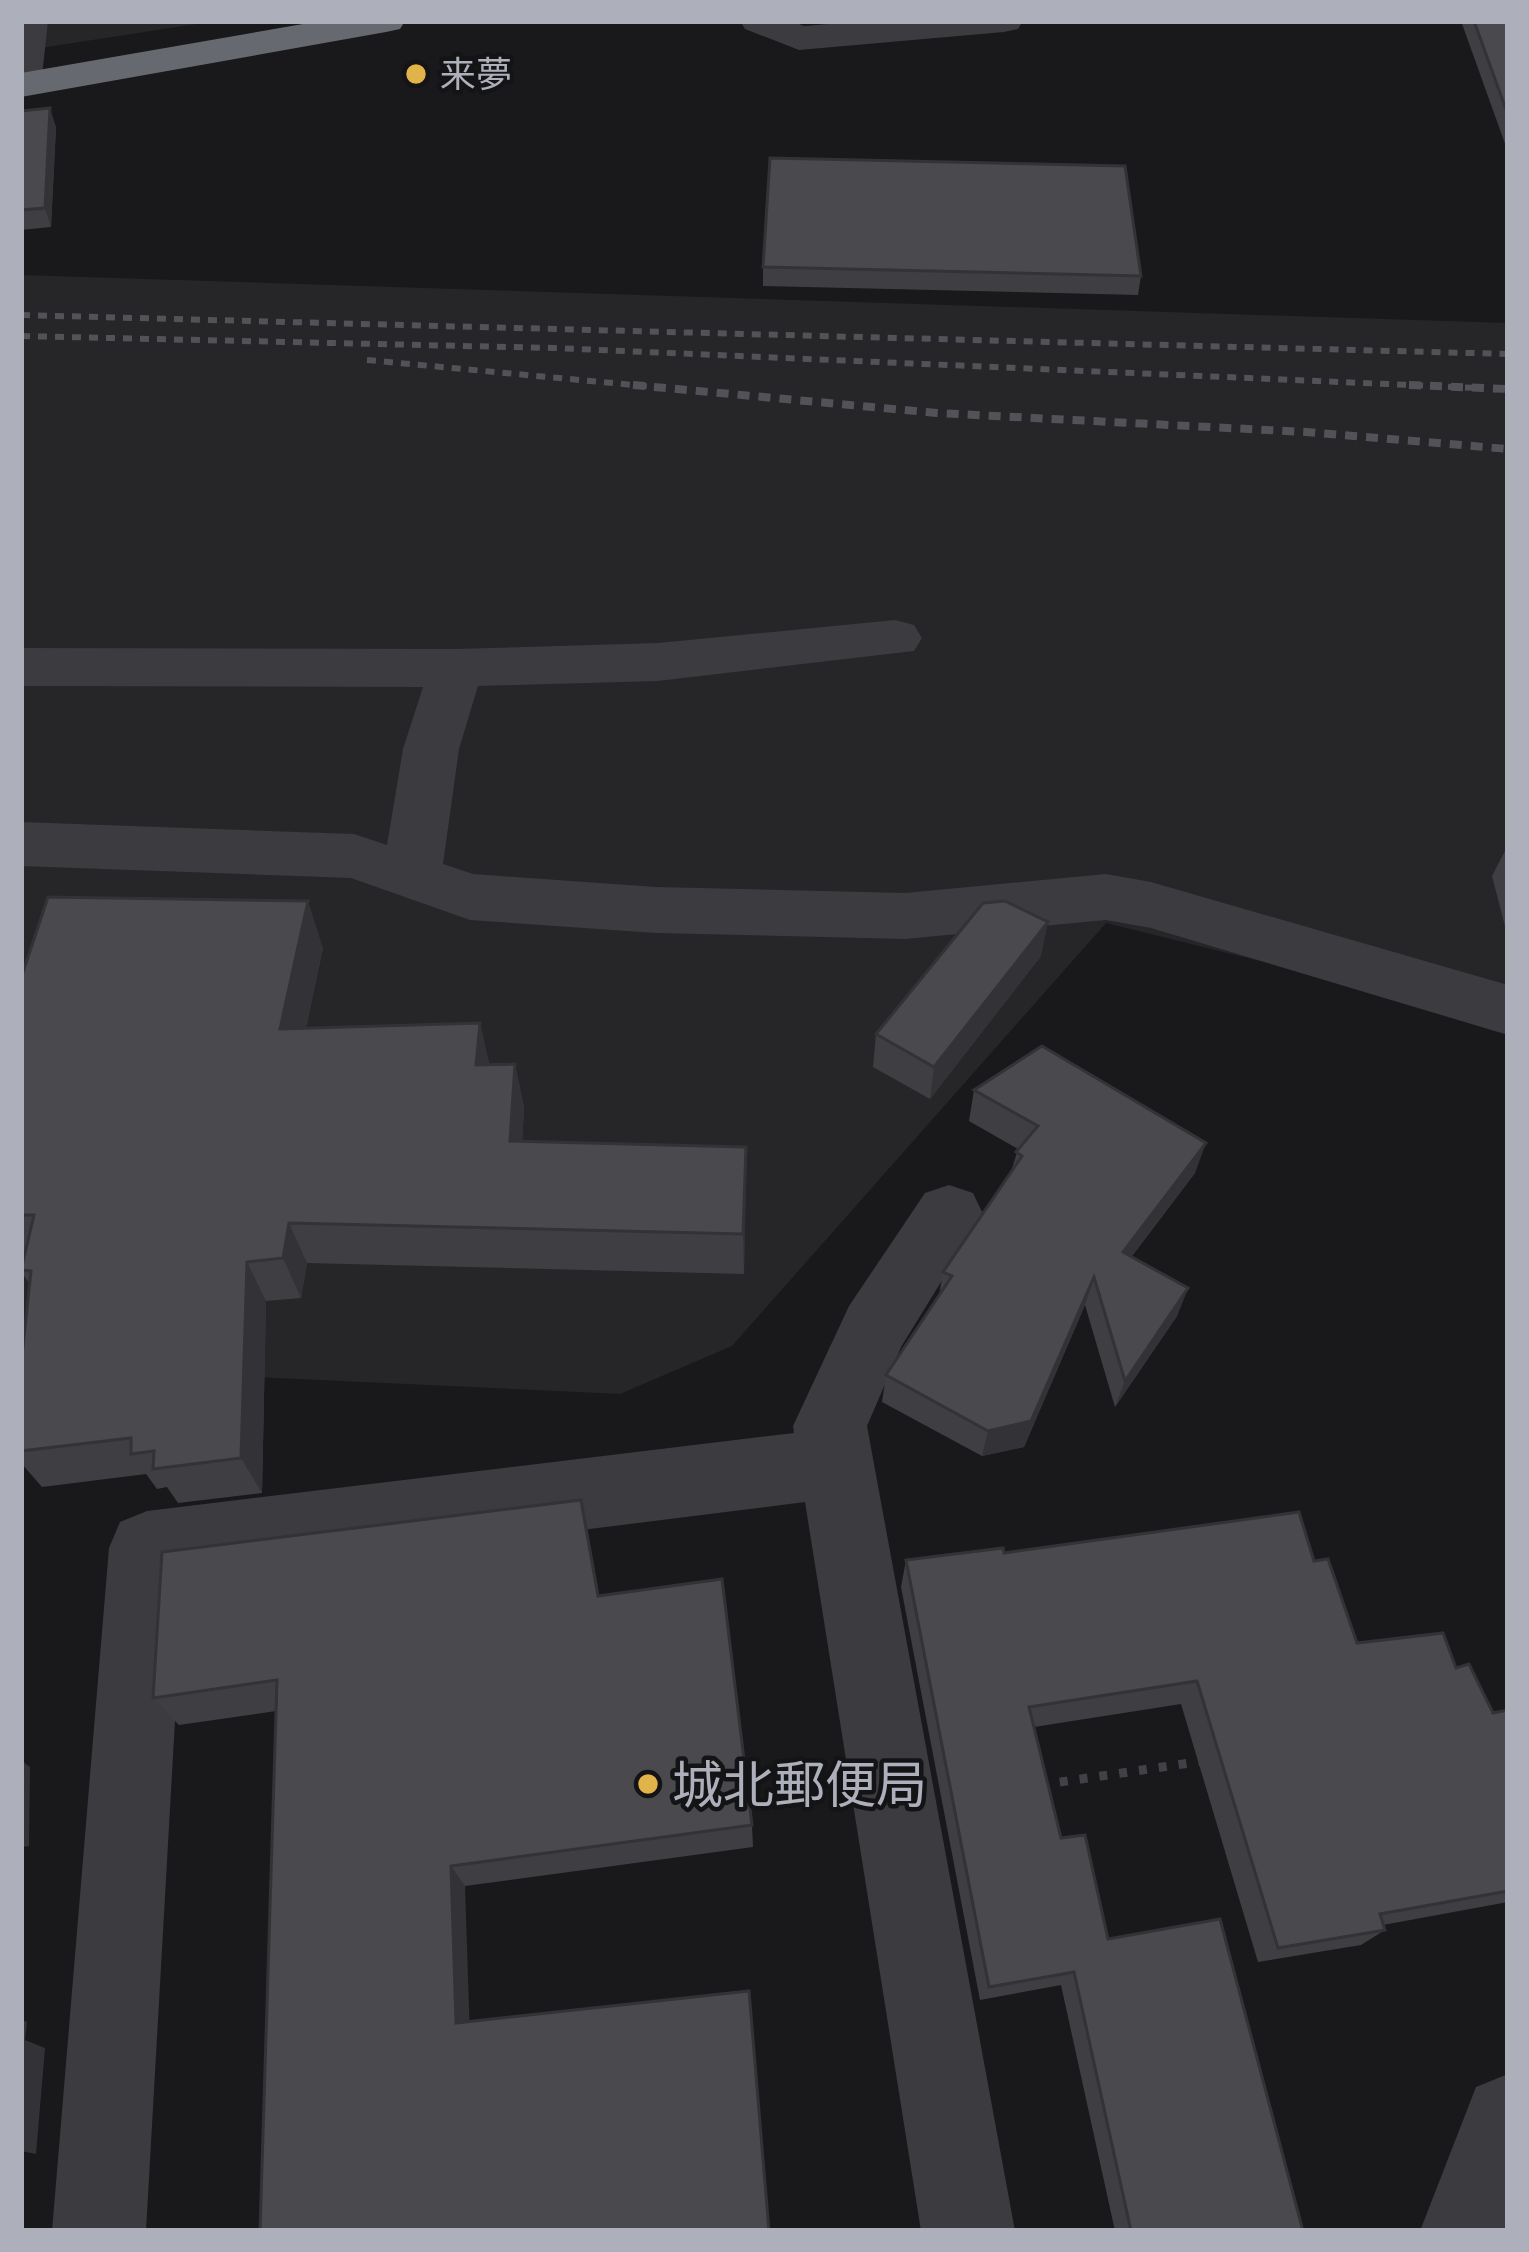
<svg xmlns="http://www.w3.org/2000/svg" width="1529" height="2252" font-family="Inter,'Noto Sans JP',sans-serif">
  <rect width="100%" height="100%" fill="#19191b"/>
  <g fill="#262528">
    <polygon points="21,21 216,21 21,51"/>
    <polygon points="21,275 1508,323 1508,1022 1106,923 732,1346 620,1394 21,1366"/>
  </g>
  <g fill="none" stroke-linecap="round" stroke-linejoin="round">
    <polyline stroke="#414247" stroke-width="9" stroke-dasharray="8 12" stroke-linecap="butt" points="1040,1785 1203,1761"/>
    <g fill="#3b3b40" fill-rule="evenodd">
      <polygon points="21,21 48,21 41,85 35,93 21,97"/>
      <polygon points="740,21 792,21 804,26 865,21 1023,21 1018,29 1004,32 799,50 745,29"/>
      <polygon points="895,620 914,625 922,638 914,651 658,681 478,686 459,749 443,864 473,874 656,887 905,893 1106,874 1151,882 1508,985 1508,1035 1151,928 1106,920 905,939 656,933 470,920 351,878 21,866 21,822 354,834 387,845 403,749 423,687 21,686 21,648 456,649 658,643"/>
      <polygon points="949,1185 973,1193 983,1214 901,1347 867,1426 1015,2231 921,2231 805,1502 183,1580 146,2231 52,2231 109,1548 120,1522 147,1511 794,1433 793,1426 849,1306 925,1193"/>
      <polygon points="1508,2074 1508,2231 1420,2231 1476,2087"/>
    </g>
    <polygon fill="#676970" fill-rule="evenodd" points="320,21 405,21 400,29 386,32 21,97 21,73"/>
    <g stroke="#525359" stroke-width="6" stroke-dasharray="9 8" stroke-linecap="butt">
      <polyline points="21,315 1508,354"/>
      <polyline points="21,336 554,348 1479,388"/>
      <polyline points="367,360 665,388"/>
    </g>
    <g stroke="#525359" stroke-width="8" stroke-dasharray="12 9" stroke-linecap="butt">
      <polyline points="633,385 937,413 1306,432 1508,449"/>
      <polyline points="1409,385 1508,389"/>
    </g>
  </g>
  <g fill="#3f3f43">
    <polygon points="1461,21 1508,21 1508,152"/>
    <polygon points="21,111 56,127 51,227 21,230"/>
    <polygon points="763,267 1141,276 1138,295 763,286"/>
    <polygon points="1508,845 1508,938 1492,876"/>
    <polygon points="323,948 306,1028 480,1023 489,1064 515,1064 524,1108 522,1142 746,1147 744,1274 307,1263 301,1298 266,1301 262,1493 178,1503 167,1487 157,1489 146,1474 42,1487 21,1463 21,1365 30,1284 21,1272 24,1255 21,1255 21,978"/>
    <polygon points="1041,956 930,1099 873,1067 876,1034"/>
    <polygon points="974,1090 1195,1173 1132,1256 1188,1288 1177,1316 1115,1407 1085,1305 1024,1447 982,1456 882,1402 886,1375 939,1296 943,1272 1011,1172 1018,1149 969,1121"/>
    <polygon points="588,1534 599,1595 752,1825 753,1847 465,1886 260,2231 276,1711 179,1725 153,1698"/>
    <polygon points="1004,1553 1314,1561 1357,1643 1456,1668 1493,1713 1508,1710 1508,1902 1383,1925 1385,1930 1361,1945 1258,1962 1181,1704 1034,1727 1061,1838 1108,1939 1303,2231 1115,2231 1061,1985 980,2000 901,1587 906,1560"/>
  </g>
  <g fill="#333337">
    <polygon points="50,108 56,127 51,227 45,208"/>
    <polygon points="308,901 323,948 296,1073 280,1029"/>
    <polygon points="1048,922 1041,956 930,1099 934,1067"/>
    <polygon points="480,1023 490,1067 476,1065"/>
    <polygon points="515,1064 524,1108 520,1184 510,1141"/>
    <polygon points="1206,1143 1195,1173 1114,1280 1123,1252"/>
    <polygon points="746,1147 746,1189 744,1274 743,1234"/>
    <polygon points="289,1223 307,1263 301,1298 283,1258"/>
    <polygon points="247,1262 266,1301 262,1493 241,1458"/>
    <polygon points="1094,1277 1085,1305 1024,1447 982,1456 988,1431"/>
    <polygon points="1188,1288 1177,1316 1115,1407 1125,1381"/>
    <polygon points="581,1500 588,1534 605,1626 598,1596"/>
    <polygon points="21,1760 30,1767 29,1846 21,1847"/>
    <polygon points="451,1866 465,1886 470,2038 456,2023"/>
    <polygon points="21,2019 27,2022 25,2040 45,2048 36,2154 21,2151"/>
  </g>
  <g fill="#49494e" stroke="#333337" stroke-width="3">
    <polygon points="1474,21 1508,21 1508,115"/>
    <polygon points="50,108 45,208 21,210 21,111"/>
    <polygon points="770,158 1125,166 1141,276 763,267"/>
    <polygon points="48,897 308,901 280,1029 480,1023 476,1065 515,1064 510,1141 746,1147 743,1234 289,1223 283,1258 247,1262 241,1458 153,1469 154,1451 131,1454 131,1438 21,1451 21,1365 31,1271 21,1270 34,1215 21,1215 21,978"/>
    <polygon points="1005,901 1048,922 934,1067 876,1034 983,903"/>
    <polygon points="1042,1046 1206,1143 1123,1252 1188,1288 1125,1381 1094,1277 1031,1421 988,1431 886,1375 952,1276 943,1272 1022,1156 1016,1152 1038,1126 974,1090"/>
    <polygon points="581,1500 598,1596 722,1579 752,1825 451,1866 456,2023 749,1991 769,2231 260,2231 277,1680 153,1698 162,1552"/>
    <polygon points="1299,1512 1314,1561 1328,1559 1357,1643 1443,1633 1456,1668 1469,1664 1493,1713 1508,1710 1508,1891 1380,1914 1385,1930 1278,1948 1197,1681 1029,1707 1061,1838 1085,1835 1108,1939 1220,1919 1303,2231 1131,2231 1074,1972 989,1987 906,1560 1003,1548 1004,1553"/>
  </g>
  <g fill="#e1b44b" stroke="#141416" stroke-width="4.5">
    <circle cx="416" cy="74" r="12"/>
    <circle cx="648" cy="1784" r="12"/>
  </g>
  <g text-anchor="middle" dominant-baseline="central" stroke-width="9" stroke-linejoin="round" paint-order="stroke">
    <g font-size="36" fill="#adb0ba" stroke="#141416" text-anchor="start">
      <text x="440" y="74">来夢</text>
    </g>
    <g font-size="51" fill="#adb0ba" stroke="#141416" text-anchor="start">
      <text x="672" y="1784">城北郵便局</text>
    </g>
  </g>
  <rect width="1529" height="2252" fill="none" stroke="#adb0ba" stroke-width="48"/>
</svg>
